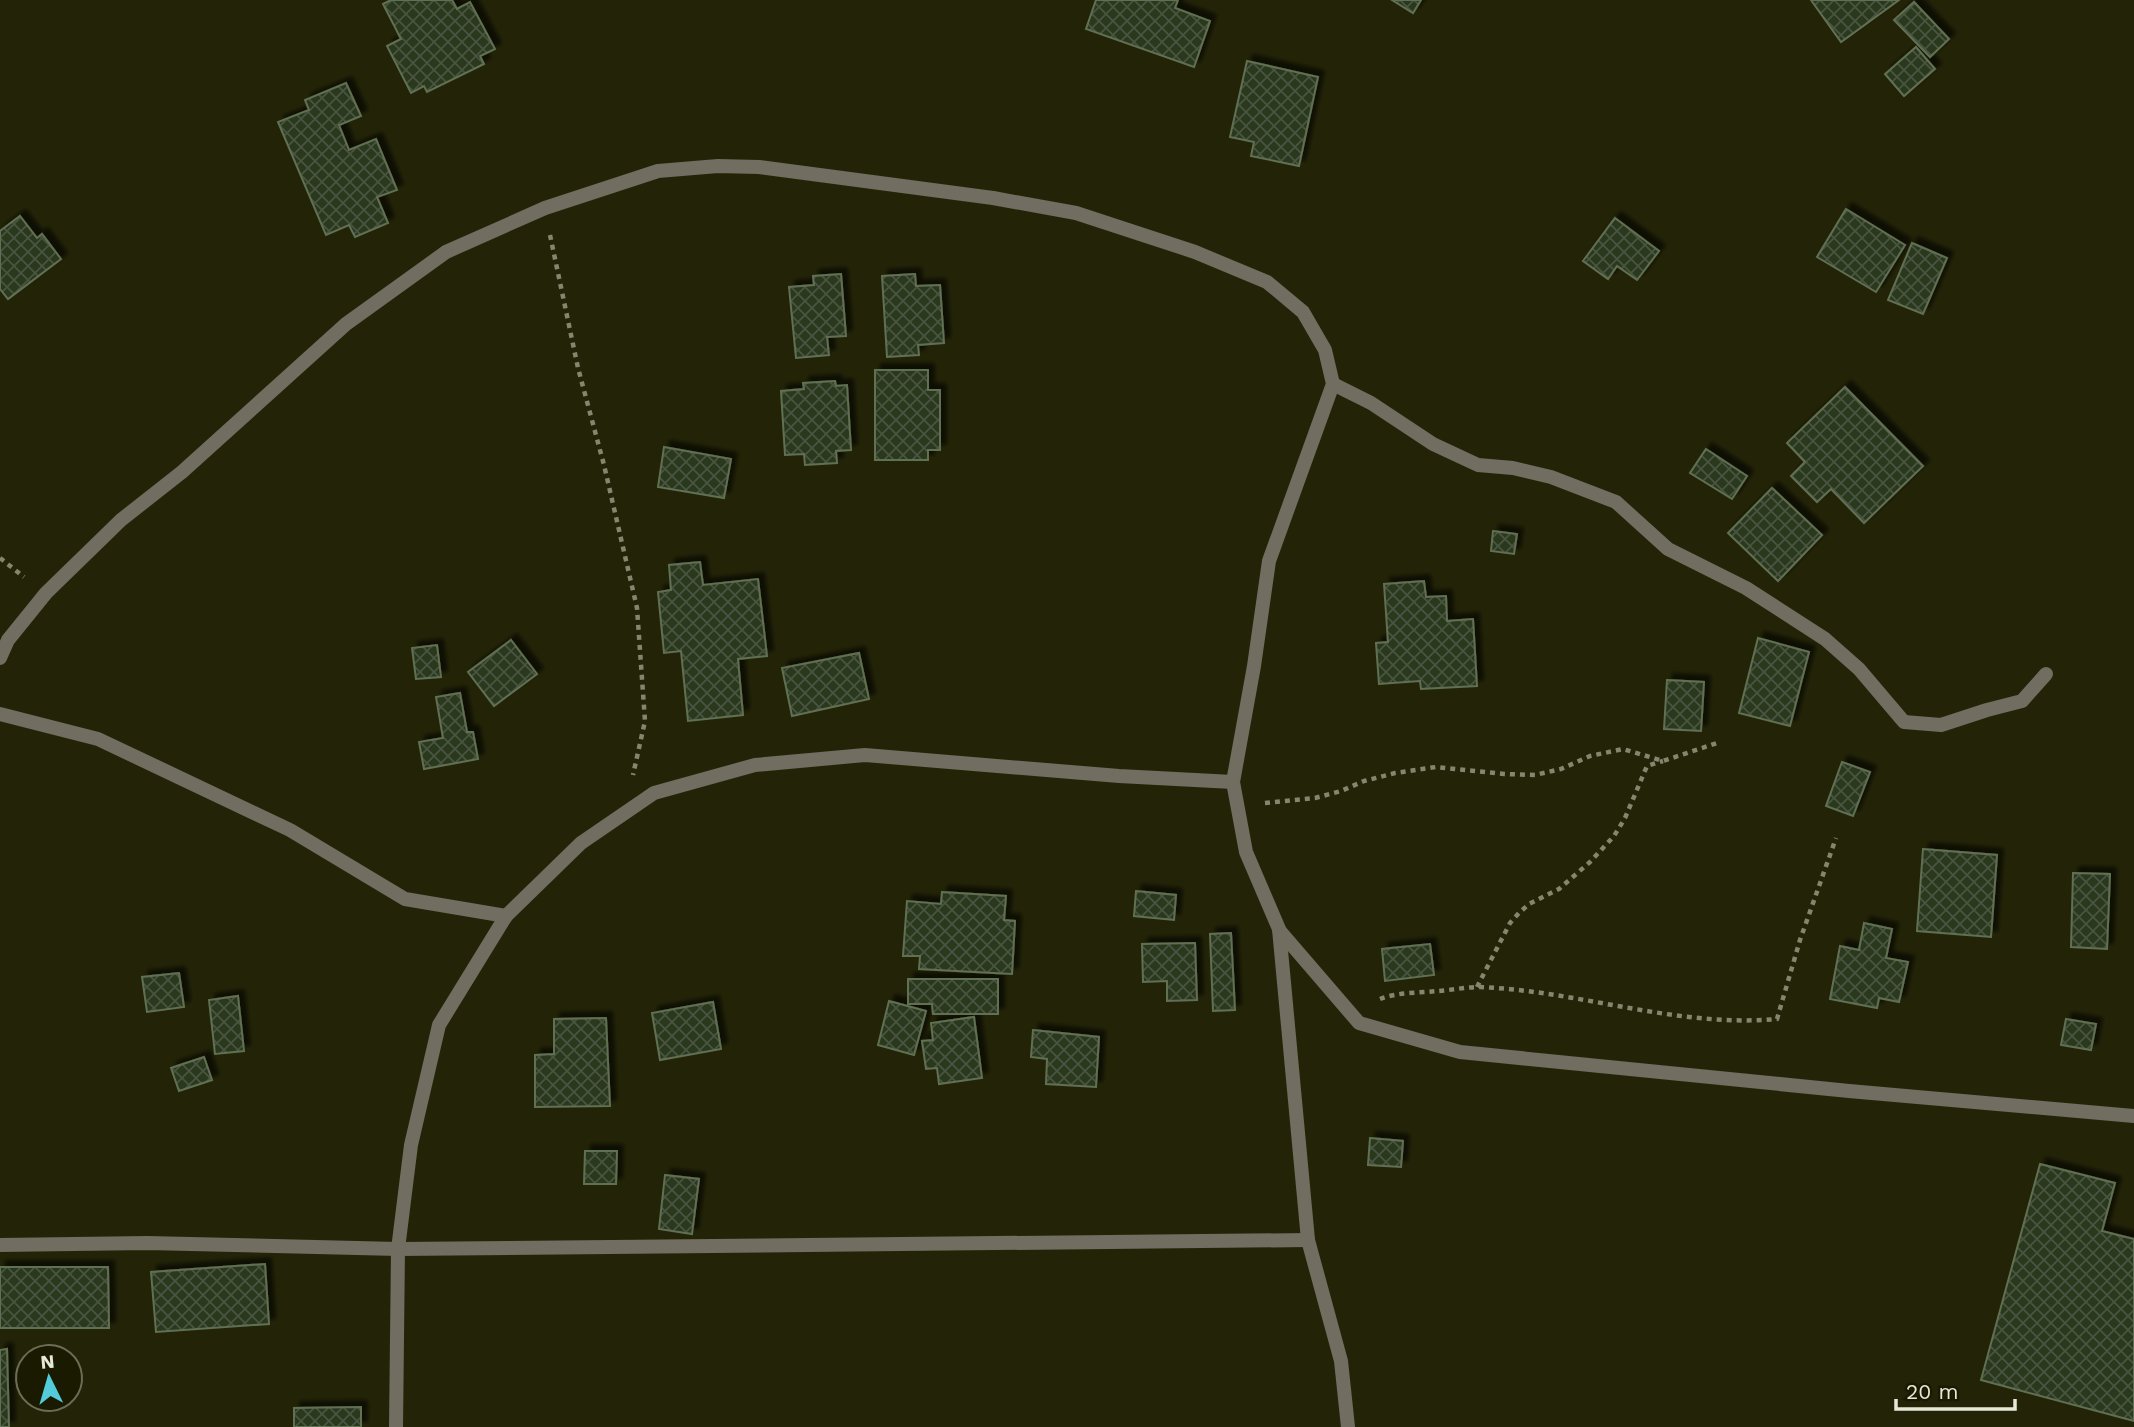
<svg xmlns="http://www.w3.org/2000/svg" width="2134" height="1427" font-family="'Work Sans',sans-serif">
  <defs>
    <pattern id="building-cross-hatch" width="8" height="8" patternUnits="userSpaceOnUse" patternTransform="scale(1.75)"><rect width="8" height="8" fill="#2b381f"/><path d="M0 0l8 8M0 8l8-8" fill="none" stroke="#4a553f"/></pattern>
    <filter id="shadow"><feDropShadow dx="6" dy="-6" stdDeviation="2" flood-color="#0009"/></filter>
  </defs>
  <rect width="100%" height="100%" fill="#232407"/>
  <g fill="url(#building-cross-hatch)" stroke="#616f53" stroke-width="2" filter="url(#shadow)">
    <polygon points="391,0 452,0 457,9 470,2 495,49 480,56 484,64 427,92 424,86 411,93 387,46 401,39 383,4"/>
    <polygon points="1096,0 1178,0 1175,8 1210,21 1194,67 1086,29"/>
    <polygon points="1392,0 1421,0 1413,13"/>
    <polygon points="1811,0 1899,0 1841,42"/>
    <polygon points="1914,2 1949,39 1930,57 1894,20"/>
    <polygon points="1916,47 1935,69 1904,96 1885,74"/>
    <polygon points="1247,61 1318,77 1299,166 1251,156 1254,142 1230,137"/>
    <polygon points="346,83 361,116 339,125 349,150 376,139 397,190 377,197 388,223 355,237 349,225 326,235 278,122 309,110 305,100"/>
    <polygon points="1846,209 1905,245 1876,292 1817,257"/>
    <polygon points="20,216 37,238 42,234 61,259 8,299 0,289 0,231"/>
    <polygon points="1615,218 1659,251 1637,280 1617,266 1608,279 1583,261"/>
    <polygon points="1912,243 1947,258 1923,314 1888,300"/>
    <polygon points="841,274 846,336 827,337 829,355 796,358 789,287 814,285 813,276"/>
    <polygon points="915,274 916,286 940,285 944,343 918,345 919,355 887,357 882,276"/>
    <polygon points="875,370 928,370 928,390 940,390 940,450 928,450 928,460 875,460"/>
    <polygon points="835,381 836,386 847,385 851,450 836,451 837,463 805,465 804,454 785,455 781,391 804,389 803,383"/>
    <polygon points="1845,387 1923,466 1864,523 1831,489 1817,502 1791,476 1805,462 1787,443"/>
    <polygon points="664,447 731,459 724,498 658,487"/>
    <polygon points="1706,449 1747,476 1732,499 1690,473"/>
    <polygon points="1772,488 1822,535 1778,581 1728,533"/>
    <polygon points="1493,531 1517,534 1514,554 1491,551"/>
    <polygon points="700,562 703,585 758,579 767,656 738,659 743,715 688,721 681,651 664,653 658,592 671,590 669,565"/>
    <polygon points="1424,581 1426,597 1446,596 1447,621 1473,619 1477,686 1421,689 1420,681 1379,684 1376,643 1388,642 1384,584"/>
    <polygon points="1758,638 1809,652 1790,726 1739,713"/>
    <polygon points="511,640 537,674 494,706 468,672"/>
    <polygon points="437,645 441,677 416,679 412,648"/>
    <polygon points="859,653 869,699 792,716 782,668"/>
    <polygon points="1667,680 1704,682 1701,731 1664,729"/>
    <polygon points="460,693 467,732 473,732 478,759 424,769 419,742 443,738 436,697"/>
    <polygon points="1842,762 1870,772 1853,816 1826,806"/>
    <polygon points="1923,849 1997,855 1991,937 1917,931"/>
    <polygon points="2073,873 2110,874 2107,949 2071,947"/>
    <polygon points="1136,891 1176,895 1174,920 1134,916"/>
    <polygon points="942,892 1006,896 1004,920 1015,921 1012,974 919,969 920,956 903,956 907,901 941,904"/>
    <polygon points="1864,923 1892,929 1886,958 1908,962 1899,1002 1879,998 1877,1008 1830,999 1840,946 1859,950"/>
    <polygon points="1231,933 1235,1010 1213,1011 1210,934"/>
    <polygon points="1195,943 1197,1000 1167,1001 1167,981 1143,982 1142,944"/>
    <polygon points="1430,944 1434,975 1385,981 1382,949"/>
    <polygon points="179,973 184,1007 147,1012 142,977"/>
    <polygon points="908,979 998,979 998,1014 933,1014 932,1004 908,1004"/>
    <polygon points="238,996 244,1051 215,1054 209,1000"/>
    <polygon points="889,1001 926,1011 914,1055 878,1045"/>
    <polygon points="713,1002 721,1049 660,1060 652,1013"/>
    <polygon points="974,1017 982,1078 939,1084 937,1068 926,1069 922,1041 933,1040 931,1023"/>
    <polygon points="606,1018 610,1106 535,1107 535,1055 554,1054 554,1019"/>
    <polygon points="2066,1019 2096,1024 2091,1050 2061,1045"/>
    <polygon points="1033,1030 1099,1037 1096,1087 1046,1084 1047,1059 1031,1057"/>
    <polygon points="204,1057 212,1080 179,1091 171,1068"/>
    <polygon points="1370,1138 1403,1141 1401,1167 1368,1165"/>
    <polygon points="585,1151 617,1151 616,1184 584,1184"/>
    <polygon points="2040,1164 2115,1183 2102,1231 2134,1239 2134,1421 1981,1380"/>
    <polygon points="665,1175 699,1179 692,1234 659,1229"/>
    <polygon points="265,1264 269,1324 156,1332 151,1272"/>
    <polygon points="0,1267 108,1267 109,1328 0,1328"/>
    <polygon points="7,1349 9,1427 0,1427 0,1350"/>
    <polygon points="361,1407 361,1427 294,1427 294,1408"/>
  </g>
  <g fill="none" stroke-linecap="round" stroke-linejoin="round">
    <g stroke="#84866f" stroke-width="4.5" stroke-dasharray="5 5" stroke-linecap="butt">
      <polyline points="550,235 578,368 604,465 637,608 645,721 633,775"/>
      <polyline points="0,558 24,577"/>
      <polyline points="1265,803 1315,798 1341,791 1364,781 1395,773 1436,767 1504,774 1535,775 1561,769 1590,756 1623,749 1663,761 1720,742"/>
      <polyline points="1477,987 1510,923 1519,913 1529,904 1559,889 1590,862 1614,836 1625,818 1647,766 1663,761"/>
      <path d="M1380 999C1397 992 1419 993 1438 991 1452 990 1466 987 1480 987 1580 991 1677 1028 1777 1019L1800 940 1836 838"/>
    </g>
    <g stroke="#716d60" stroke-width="14">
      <polyline points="1333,384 1371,403 1433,444 1478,465 1513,468 1551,477 1616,502 1668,549 1746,588 1825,639 1859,669 1904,722 1941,725 1987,710 2022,701 2046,674"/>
      <polyline points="0,658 8,640 46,593 121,520 182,472 346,324 446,252 545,208 658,171 718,166 759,167 993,198 1076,213 1195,252 1267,282 1303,312 1325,350 1333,384 1269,561 1254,666 1233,782 1246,852 1279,929 1308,1240 1341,1361 1348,1427"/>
      <polyline points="0,714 98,739 290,830 405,899 506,916"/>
      <polyline points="1279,930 1359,1023 1460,1052 1849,1091 2134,1116"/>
      <polyline points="0,1245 147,1243 398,1249 1308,1240"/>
      <polyline points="396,1427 398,1249 411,1145 439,1025 506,916 581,843 654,793 755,765 865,755 1119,776 1233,782"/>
    </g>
  </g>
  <g transform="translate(49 1378) rotate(355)"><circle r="33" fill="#1a1a01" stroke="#6c6d57" stroke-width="2"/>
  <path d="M0-5L12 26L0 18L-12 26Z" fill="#53cbdb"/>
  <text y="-10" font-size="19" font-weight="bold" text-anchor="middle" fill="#e7e9d8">N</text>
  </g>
  <path d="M1896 1399v10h119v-10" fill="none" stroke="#e7e9d8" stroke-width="3.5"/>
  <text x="1906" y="1399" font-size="21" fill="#e7e9d8" stroke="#1a1a01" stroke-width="5" paint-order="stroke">20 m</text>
</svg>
